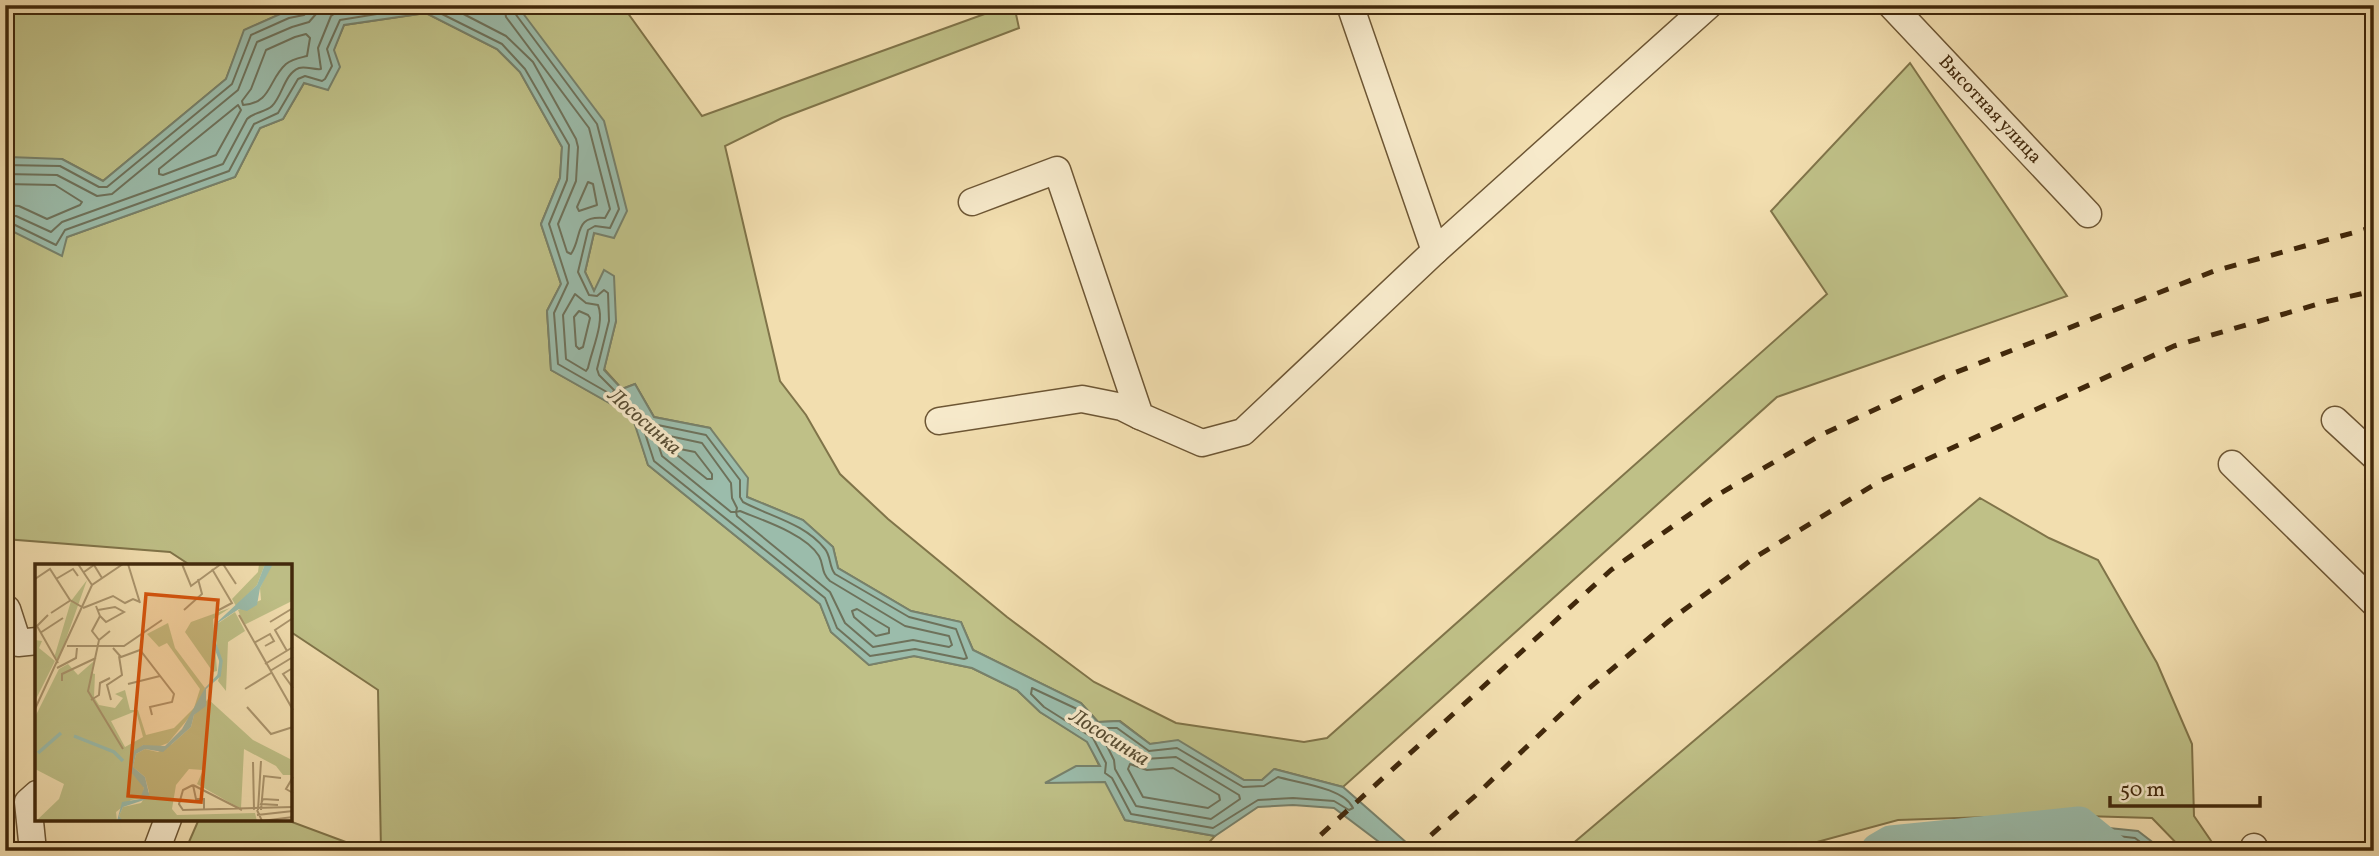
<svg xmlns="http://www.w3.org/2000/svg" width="2379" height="856" font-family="Vollkorn,serif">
  <rect width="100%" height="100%" fill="#f2deaf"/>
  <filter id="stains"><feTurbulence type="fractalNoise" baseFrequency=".00286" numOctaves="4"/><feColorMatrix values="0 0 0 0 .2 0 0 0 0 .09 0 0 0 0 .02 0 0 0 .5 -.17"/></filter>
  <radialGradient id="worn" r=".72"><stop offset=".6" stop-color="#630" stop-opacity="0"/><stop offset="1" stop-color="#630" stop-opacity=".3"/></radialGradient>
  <g fill="#bfc087" stroke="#807449" stroke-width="2">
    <polygon points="5,5 318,5 287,11 245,30 226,79 103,181 62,159 5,159"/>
    <polygon points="508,5 622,5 702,116 1004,7 1004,5 1014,5 1019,28 782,118 725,146 780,381 806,415 840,474 888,519 1007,617 1094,682 1176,723 1304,742 1327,738 1827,294 1771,211 1910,63 2067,296 1777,397 1343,787 1275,769 1262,780 1244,780 1178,741 1150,744 1120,721 1098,722 1081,703 973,650 961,622 911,611 838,568 833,547 803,520 747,497 710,428 654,417 635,384 622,389 604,369 616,321 594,291 585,272 594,233 519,8"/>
    <polygon points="426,13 497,49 520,72 562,147 560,178 541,224 561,284 547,311 551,370 633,416 648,465 820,604 831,632 869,665 914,656 972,668 1017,690 1040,712 1088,742 1125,820 1215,836 1201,851 381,851 378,690 291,632 290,566 190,565 170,552 5,539 5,239 10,230 67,237 235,177 260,128 283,119 304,83 328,89 333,51 344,25"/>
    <polygon points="1980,498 2049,538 2098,560 2157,663 2192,744 2194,816 2218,851 2184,851 2152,818 2049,815 1898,820 1784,851 1564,851"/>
    <polygon points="199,819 284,819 370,851 185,851"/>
    <polygon points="2070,839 2071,851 1975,851"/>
  </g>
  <g fill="#9bbcab" stroke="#77816b" stroke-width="2">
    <polygon points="318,5 508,5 519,8 604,121 627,211 614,238 594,233 585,272 594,291 604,270 614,276 616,321 604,370 622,389 635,384 654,417 710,428 748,478 747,497 803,520 833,547 838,568 911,611 961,622 973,650 1081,703 1098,722 1119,721 1150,744 1178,740 1244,780 1262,780 1274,769 1343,787 1416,851 1391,851 1334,808 1293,805 1258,807 1215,836 1125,820 1105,782 1045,783 1076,766 1100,766 1087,742 1040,712 1017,690 972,668 914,656 869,665 831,632 820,604 648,465 632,416 551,370 547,311 561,284 541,224 560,178 562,147 520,72 497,49 426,13 344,25 334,50 340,67 328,90 304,83 283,119 260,128 235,177 67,237 62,256 10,230 5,239 5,159 9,157 62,159 103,181 226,79 244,30 287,11"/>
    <polygon points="2079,825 2138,831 2164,851 2081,851"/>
  </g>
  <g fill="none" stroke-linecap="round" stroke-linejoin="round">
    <g stroke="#6e725b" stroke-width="2">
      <path d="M446 5 506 36 533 62 576 139 578 147 576 181 558 224 567 252 571 254C583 236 573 215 605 218L610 209 589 128 506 17 504 5"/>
      <path d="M306 34 310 38 307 56C299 58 292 59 286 64 268 80 272 103 243 105L242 101 251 89 266 50 295 37Z"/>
      <polygon points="238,105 241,110 216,155 163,175 159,174 159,169"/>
      <polyline points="5,165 60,166 99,187 107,187 232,84 251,35 289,18 304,15 308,11 309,5"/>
      <polyline points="5,174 57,175 97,196 112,194 238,90 257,42 292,27 309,22 316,14 318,5"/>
      <polygon points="588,182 593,184 597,205 579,211 577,207"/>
      <polyline points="5,184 55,185 82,202 80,205 47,219 19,206 5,205"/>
      <path d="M5 216H16L51 232 62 222 223 164 247 119C254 112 266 112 272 106 283 95 284 74 299 68 306 66 314 70 321 69L318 48 331 16 340 10 369 5"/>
      <polyline points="5,225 13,224 56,245 65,230 229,171 254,124 278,113 298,79 305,76 322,81 325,79 332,66 327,49 340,20 426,6 502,44 525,69 569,145 567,180 549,224 568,283 554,313 558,364 612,395 614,390 599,375 597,369 609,321 608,293 604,290 597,296 589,295 578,272 588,230 595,226 610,228 619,209 597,124 514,12 512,5"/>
      <path d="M575 294 586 303 598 305C605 322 592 349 588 368L586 371 566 359 563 315Z"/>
      <polygon points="579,311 588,315 590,318 583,347 579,349 576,346 574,317"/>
      <path d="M646 419 653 424 706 435 740 480V497L743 502C771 517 804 523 825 549 831 556 829 567 835 574L909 617 956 629 967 658 964 659 915 649 870 656 837 628 825 598 654 461 642 424Z"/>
      <polygon points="660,434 702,443 731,483 732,498 737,508 736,512 731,512 662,456 656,438"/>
      <polygon points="680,449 695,452 712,474 712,479 707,479 677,455 676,451"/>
      <path d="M740 511C762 520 806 534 819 556 824 565 821 573 830 581L905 626 949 636 952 645 949 647 913 640 873 647 845 623 830 592 737 516 736 512Z"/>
      <polygon points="857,609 889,628 889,633 876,636 854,617 852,611"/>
      <path d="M1032 688 1077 709 1095 728H1117L1149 751 1177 748 1243 787 1264 786 1278 777C1299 783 1344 788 1353 808L1349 810 1334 801 1293 798 1258 800 1213 828 1131 814 1112 778 1105 773 1106 763 1093 738 1044 707 1031 694Z"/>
      <polygon points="1108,737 1115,738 1145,759 1176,757 1239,795 1240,799 1211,819 1136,806 1115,769 1114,760 1105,742"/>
      <polygon points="1130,764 1147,770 1173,768 1219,795 1220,800 1208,808 1143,797 1128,769"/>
      <polyline points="2088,851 2087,836 2091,833 2135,838 2152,851"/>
    </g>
    <polyline stroke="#9bbcab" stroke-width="37" points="1879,851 1891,844 2079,825 2111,851"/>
    <defs>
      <g id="minor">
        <polyline points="1350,5 1435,251"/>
        <path id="s1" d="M1891 5 2088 214"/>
        <polyline points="972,202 1057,170 1140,416 1202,443 1243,432 1435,251 1709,5"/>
        <polyline points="2335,420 2374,456"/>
        <polyline points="939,421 1082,399 1122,407 1140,416"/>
        <polyline points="2232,464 2374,603"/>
        <polyline points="5,609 7,609 18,643 37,641"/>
        <polyline points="2254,847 2256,851"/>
        <polyline points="33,851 28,802 37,794"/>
        <polyline points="156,851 168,819"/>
      </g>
    </defs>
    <use href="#minor" stroke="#6d5634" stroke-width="29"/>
    <use href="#minor" stroke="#f7eacb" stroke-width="26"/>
    <g stroke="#41280b" stroke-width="5" stroke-dasharray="12 12" stroke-linecap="butt">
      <polyline points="1303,851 1611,570 1714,497 1819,436 1944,377 2214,271 2374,227"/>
      <polyline points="1413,851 1475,796 1580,696 1669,621 1754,558 1882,480 2174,346 2325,302 2374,291"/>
    </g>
  </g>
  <g text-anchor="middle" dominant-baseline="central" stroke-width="7" stroke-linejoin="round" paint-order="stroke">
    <g font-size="19" fill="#41280b" stroke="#f7eacb">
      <text stroke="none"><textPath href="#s1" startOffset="144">Высотная улица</textPath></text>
    </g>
    <g font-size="21" font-style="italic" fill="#584d33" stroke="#f7eacb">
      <text transform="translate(644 422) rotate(41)">Лососинка</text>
      <text transform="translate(1109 738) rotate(32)">Лососинка</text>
    </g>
  </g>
  <g transform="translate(35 564)">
    <rect width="257" height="257" fill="#f2deaf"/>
    <path d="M224 0H230L222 21 201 42 197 35 223 8ZM257 0V37L209 61 203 46 226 36 225 24 236 1ZM52 16 24 95 19 94 36 37ZM195 44 178 55 182 107 178 108 150 68 156 58ZM200 48 210 67 193 78 191 127 183 117 186 108 179 62ZM133 59 140 84 170 124 162 144 133 179 120 184 108 181 95 196 109 224 107 234 96 236 81 248 82 257 0 258 24 235 29 220 0 205V153L24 105 33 100 43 111 59 97 56 109 60 110 59 133 64 141 80 144 88 134 80 130 90 126 95 146H103L111 171 139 164 159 144 165 125 132 79 124 83 112 70ZM101 147 108 173 90 183 76 157ZM0 76 7 77 4 84 20 97 0 137ZM173 135 218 176 257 196V211H248L241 202 209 185 206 245 162 220 168 206 154 205 141 221 137 245 142 251 220 249 222 257 88 258 84 252 88 243 106 239 114 228 110 213 98 203 101 190 110 185 123 188 137 180 156 163 159 151Z" fill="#bfc087" fill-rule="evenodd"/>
    <path d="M230 0H238L225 24 222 41 212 47 204 45 178 62 222 21ZM185 108 186 112 171 125V142L159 151 156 163 128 188 110 185 101 190 98 203 110 213 115 234 88 243 84 252 88 257H82L87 238 105 235 109 224 96 208 97 188 108 181 130 182 147 165 170 124Z" fill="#9bbcab"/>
    <path fill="none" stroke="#9bbcab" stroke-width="3.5" d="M182 58 179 78 186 97 184 112M39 172 79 188 88 197M3 189 26 169"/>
    <path fill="none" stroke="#ab956d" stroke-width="2" d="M43 0 57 21M93 0 105 39M147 0 156 22 186 0M188 0 201 20M177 5 197 39 182 47M49 8 59 1 67 14M0 15 15 5 35 36 47 43M21 15 38 5 43 12M61 42 65 52 71 58 89 48 80 43 63 46M48 44 78 32 90 39 98 35 105 38M149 46 167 30 163 15M16 49 36 36M13 51 2 62 23 99M204 51 258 146M235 58 258 44M75 67 64 76 53 127 88 185M5 69 28 54M64 76 57 67 65 52M219 79 235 70 239 77 230 82M32 82H89L127 56M78 84 86 93 105 86 139 130 137 138 115 143 117 151M252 87 240 66 258 54M230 100 258 83M22 104 41 94 42 84M256 105 248 110 258 124M235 107 258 93M27 117V110L61 94M93 120 125 112M210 125 236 109M56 136 64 131 65 119 75 114M76 136 72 121 87 111 84 92M212 143 236 170 258 163M0 145 57 21 88 0M218 198 219 246M258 213 251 225 258 229M158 221 148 226 144 240 148 246 258 243M158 221 207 246M158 221 161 235H169V246M243 241 226 240 228 235 244 236M222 246 227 257 258 253M223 246 226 197M226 246 229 212 246 214M222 251 258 247"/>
    <path fill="#d7540c" fill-opacity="0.15" stroke="#d7540c" stroke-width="3.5" d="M111 30 183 36 166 238 93 232Z"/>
    <rect width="257" height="257" fill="none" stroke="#41280b" stroke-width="3.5"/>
  </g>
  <rect width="2379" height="856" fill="none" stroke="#f2deaf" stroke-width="28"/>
  <rect x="7" y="7" width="2365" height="842" fill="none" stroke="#41280b" stroke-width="3.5"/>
  <rect x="14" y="14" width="2351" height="828" fill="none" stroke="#41280b" stroke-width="2"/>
  <path d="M2110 796v10h150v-10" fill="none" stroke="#41280b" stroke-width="3.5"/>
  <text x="2120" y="796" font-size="21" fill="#41280b" stroke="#f7eacb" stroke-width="5" paint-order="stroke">50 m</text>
  <rect width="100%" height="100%" filter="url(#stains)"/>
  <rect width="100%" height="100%" fill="url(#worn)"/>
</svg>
